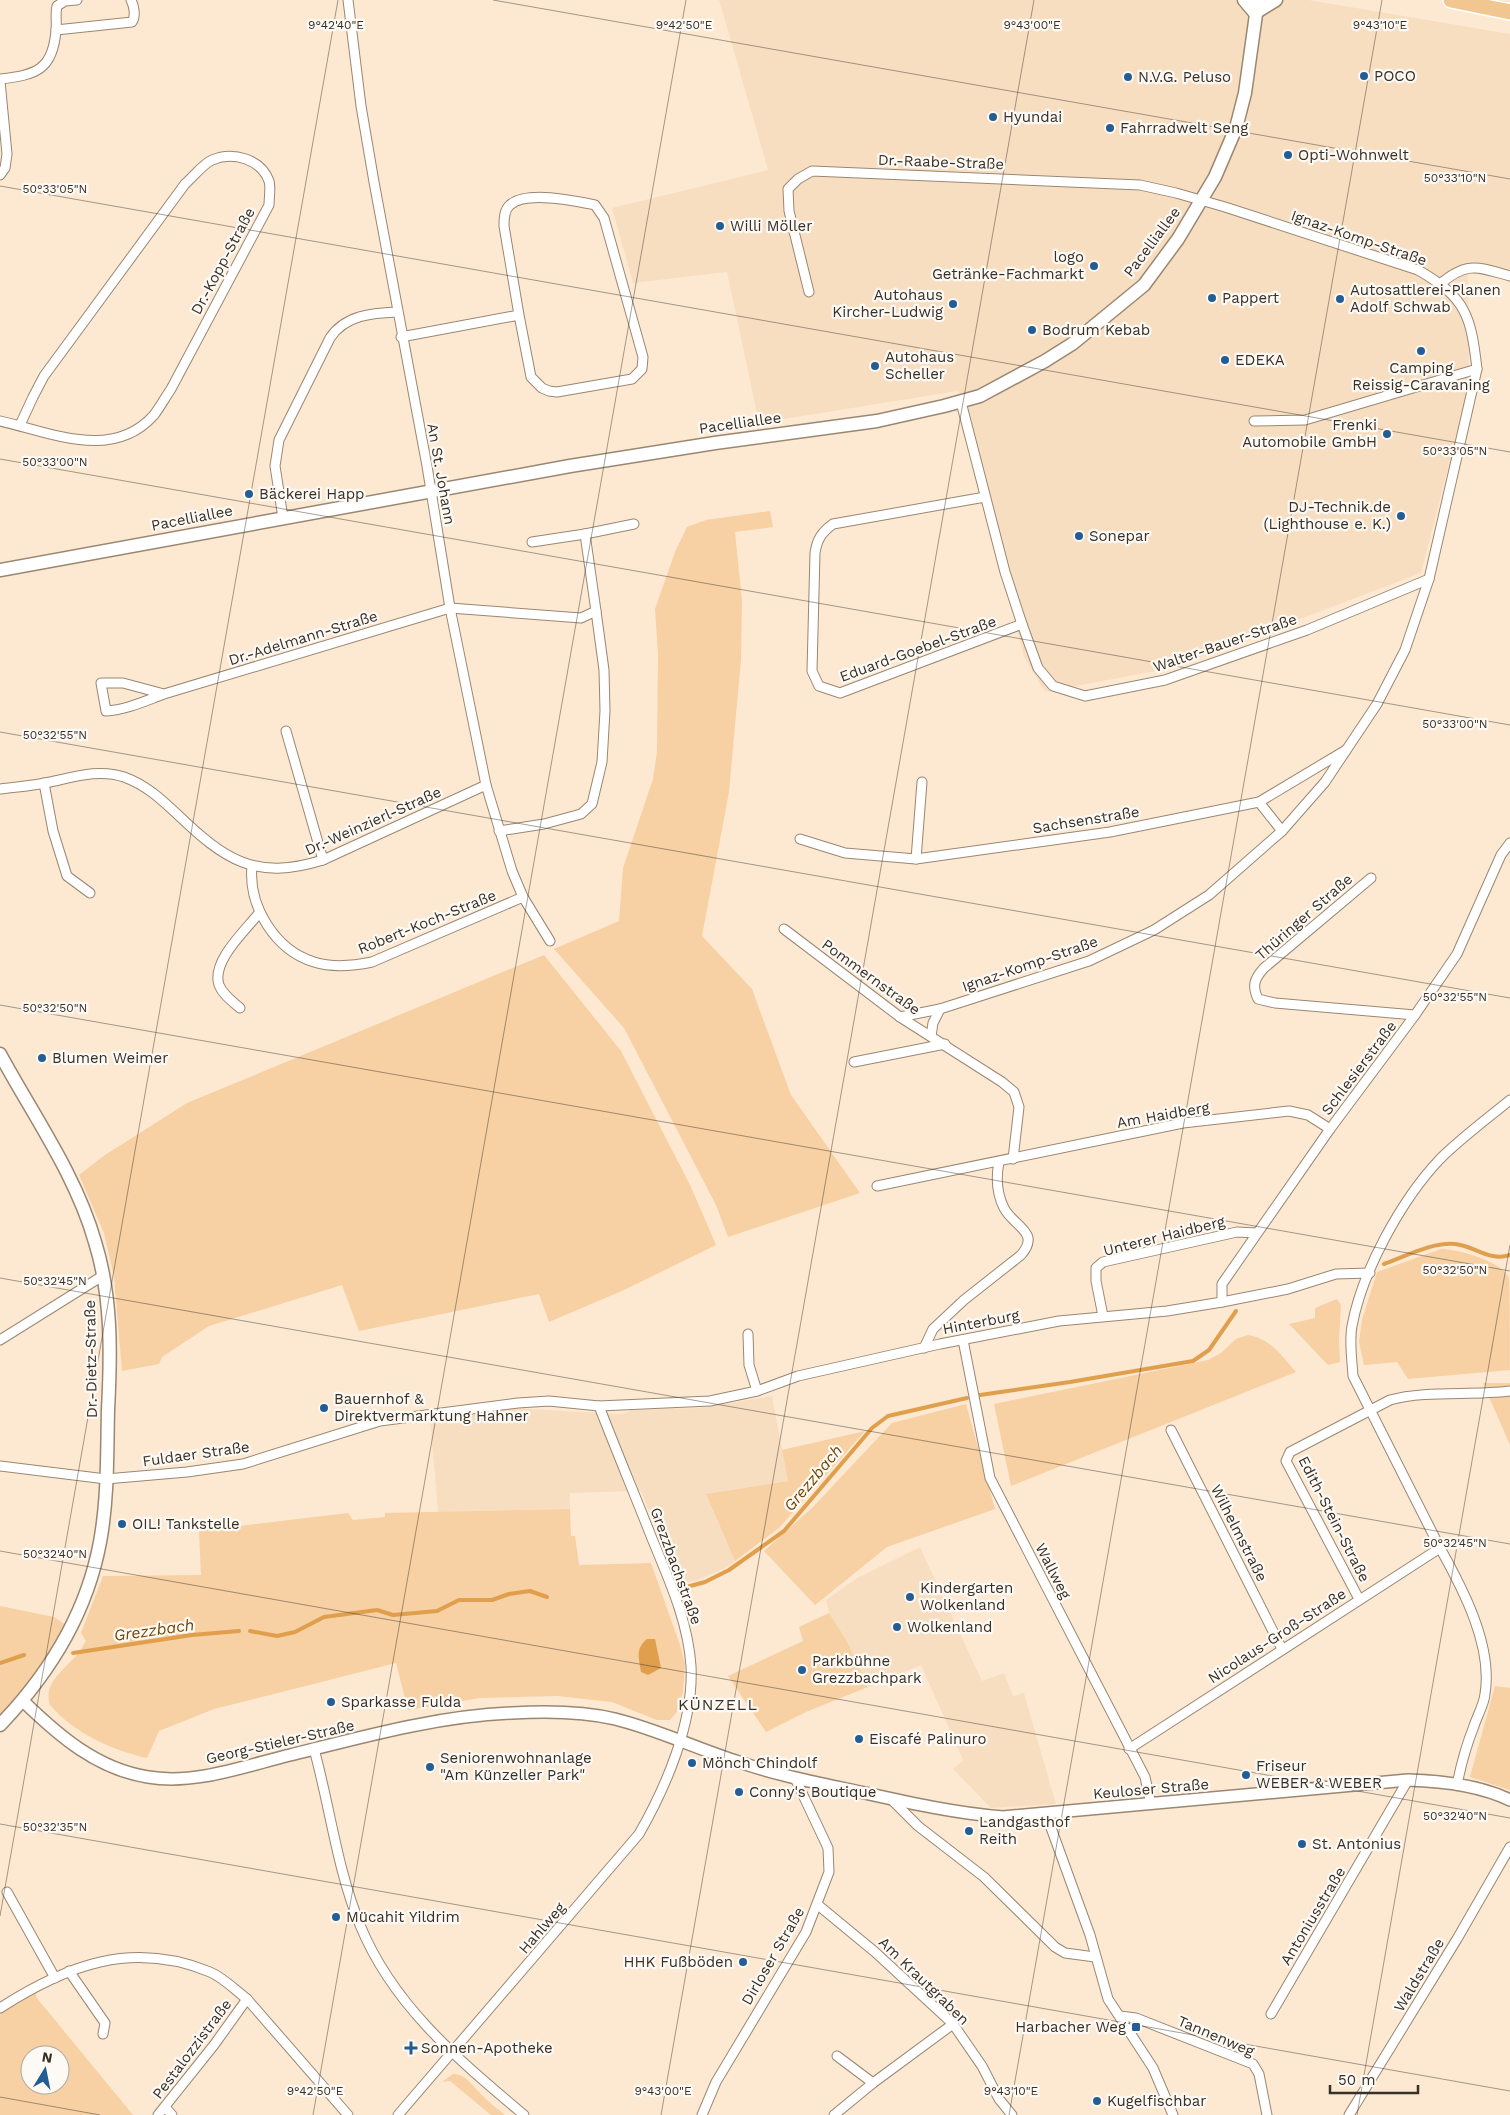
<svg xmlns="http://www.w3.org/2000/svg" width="1510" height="2115" font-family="'Work Sans',sans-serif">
  <rect width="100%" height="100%" fill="#fde9d2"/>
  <g fill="#f8dec1">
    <polygon points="719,0 1309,0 1510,34 1510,280 1483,269 1468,268 1469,387 1421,573 1171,668 1045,692 1024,657 958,391 759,423 727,272 633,283 612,208 768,170"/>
    <polygon points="772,1396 788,1481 706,1494 735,1561 725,1568 695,1581 678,1583 641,1491 570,1493 570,1509 438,1512 430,1419 510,1408 621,1414 629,1412 631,1410 699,1408"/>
    <polygon points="920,1547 982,1681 1004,1673 1013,1696 1024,1693 1056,1804 991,1808 953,1769 963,1760 921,1665 868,1687 847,1641 829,1613 826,1600 857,1578"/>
  </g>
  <g fill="#f7d0a3" fill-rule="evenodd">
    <polygon points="770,511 773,527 735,532 742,601 741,660 729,792 702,936 752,989 791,1095 860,1193 728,1237 716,1205 624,1028 554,949 619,921 623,868 653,779 657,752 658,654 655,609 675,552 687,527 706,520"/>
    <polygon points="544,955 621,1051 691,1187 716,1245 624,1290 549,1322 539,1294 359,1331 342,1285 209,1326 162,1357 159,1364 122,1371 114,1277 104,1233 79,1175 105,1155 187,1103"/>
    <path d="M1441 1249C1458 1249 1501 1261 1509 1278 1510 1285 1510 1355 1510 1370L1408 1379 1397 1362 1364 1365 1359 1342 1362 1320 1377 1272Z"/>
    <polygon points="1337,1299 1341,1305 1339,1340 1340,1362 1328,1365 1289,1324 1315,1318 1315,1308"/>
    <path d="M1248 1335C1271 1339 1281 1355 1296 1372L1011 1486 994 1404 1208 1360 1221 1353 1236 1339Z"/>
    <polygon points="1483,1383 1510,1383 1510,1445"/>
    <polygon points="966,1404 995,1509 887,1547 815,1605 764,1551 812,1508 892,1423"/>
    <polygon points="865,1431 779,1528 735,1561 706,1494 788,1481 782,1450"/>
    <path d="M570 1509 571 1536H575L579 1565 651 1563 680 1645 685 1664 683 1692 677 1712 670 1720H657L612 1702 557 1696 480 1698 408 1710 396 1663 214 1709 159 1731 147 1758C111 1750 74 1733 50 1705 43 1685 62 1671 74 1658 79 1653 82 1647 86 1641L81 1633 103 1576 201 1575 199 1531 348 1513 353 1520 385 1517V1513Z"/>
    <polygon points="0,1606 54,1617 69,1627 0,1725"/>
    <polygon points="829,1613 847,1641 868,1687 806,1712 766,1732 728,1676 803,1641 799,1627"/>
    <polygon points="1495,1686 1510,1688 1510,1790 1470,1777"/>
    <path d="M38 1986 36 1997 133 2115H0V2008ZM30 2055H60V2085H30Z"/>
    <path d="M453 2074C468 2075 471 2085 481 2094 488 2102 497 2108 505 2115H491L450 2081 442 2082Z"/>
  </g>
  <path fill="#df9f4d" d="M647 1639H655L661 1668 648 1675 641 1672C639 1657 635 1649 647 1639Z"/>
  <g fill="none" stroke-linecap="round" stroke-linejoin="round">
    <g stroke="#df9f4d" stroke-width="4">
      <path d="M1384 1264C1406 1256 1432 1242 1455 1244 1475 1246 1490 1262 1510 1255"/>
      <polyline points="980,1395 1070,1382 1193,1361 1209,1350 1236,1311"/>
      <polyline points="683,1588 705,1582 729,1570 784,1531 872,1428 888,1416 967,1398"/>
      <polyline points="250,1631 277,1636 295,1632 324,1617 377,1610 393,1615 437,1611 459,1600 492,1600 509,1594 530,1591 547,1597"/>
      <polyline points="73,1653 192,1635 239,1631"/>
      <polyline points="0,1663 24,1655"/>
    </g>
    <defs>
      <g id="minor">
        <polyline points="348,0 361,106 374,182 427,466 450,608 486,785 512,871 523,897 550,941"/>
        <path d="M56 30 132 22C136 16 134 6 131 0"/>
        <path d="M0 79C36 75 53 70 56 30 57 22 55 14 57 6L65 1 77 0"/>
        <polyline points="0,81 7,154 5,168 0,175"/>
        <path d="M1440 284C1467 261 1478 267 1510 276"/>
        <path d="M809 292 789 211 788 189 798 179 812 171 1140 185 1176 193 1225 207 1418 270C1467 298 1471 317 1477 369L1429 579 1405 650 1377 704 1325 782 1282 831 1209 895 1154 930 1089 961 940 1009 900 1017"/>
        <path d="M401 337 519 315 504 226C504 219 504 210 510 205 526 190 576 201 595 205L604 218 643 357 642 369 632 379 557 392 549 391 542 388 531 377 519 315"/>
        <polyline points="961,402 1005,572 1022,624 1038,668 1053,686 1085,696 1165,680 1307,630 1429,579"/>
        <path d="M0 421C50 432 112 462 154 415 160 407 165 398 171 389L269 205C269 198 271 187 269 181 261 159 233 151 212 160 203 164 193 177 185 184L44 376 33 397 20 425"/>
        <polyline points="1254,421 1305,420 1477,369"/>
        <path d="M985 497 833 524C822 532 817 539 815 553L812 671 819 686 840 693 1022 624"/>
        <path d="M283 518 275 466 279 440 330 338C345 315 372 313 397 312"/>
        <polyline points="585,534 634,524"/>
        <polyline points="532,542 585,534 596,611"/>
        <path d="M164 694 123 683H101L106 711C126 710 145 701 164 694L450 608 581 618 596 611 604 670 605 711 602 762 592 804 581 814 544 824 499 831"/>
        <polyline points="286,731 323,860"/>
        <polyline points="44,783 53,831 67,876 90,893"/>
        <path d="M0 789C15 787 31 786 45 783 71 778 98 768 124 777 146 785 161 799 177 814 225 860 255 881 323 860L486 785"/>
        <polyline points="1259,802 1282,831"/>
        <polyline points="800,839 845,853 916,859 1110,832 1259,802 1346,750"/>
        <polyline points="916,859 922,782"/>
        <path d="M252 866C248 906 275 950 314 962 333 968 353 966 372 962L523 897"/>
        <path d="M1371 878 1264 968C1254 979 1252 986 1258 999L1275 1003 1415 1015"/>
        <polyline points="784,929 900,1017 1002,1082 1014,1092 1019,1107 1013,1159"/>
        <path d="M240 1008C232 1001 223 995 219 985 211 961 246 930 260 912"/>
        <polyline points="931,1036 933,1023 940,1009"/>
        <polyline points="854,1062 945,1044"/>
        <polyline points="877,1186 1183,1123 1289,1111 1308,1115 1330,1129"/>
        <polyline points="1222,1302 1222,1284 1330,1129 1415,1015 1457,954 1501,855 1510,843"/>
        <polyline points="1103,1316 1096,1281 1096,1268 1103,1262 1237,1232 1257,1233"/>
        <polyline points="748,1334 749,1365 757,1391"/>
        <polyline points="0,1340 104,1275"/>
        <polyline points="963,1340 990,1478 1145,1777 1151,1804"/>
        <path d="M924 1348 933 1329 964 1300 1021 1255C1041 1232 1014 1227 1004 1208 997 1194 996 1177 999 1162"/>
        <polyline points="1171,1430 1282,1649"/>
        <polyline points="0,1466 106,1479 187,1472 243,1464 380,1421 518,1403 549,1401 599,1406 710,1401 757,1391 798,1376 940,1344 1059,1321 1167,1311 1222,1302 1288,1289 1336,1274 1370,1273"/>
        <path d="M1359 1599 1286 1461 1290 1452 1390 1400C1426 1390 1471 1396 1510 1391"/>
        <path d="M314 1749C330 1807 337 1869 360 1925 393 2006 459 2060 524 2115"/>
        <polyline points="1129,1749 1440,1548"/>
        <path d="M1457 1785C1461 1764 1466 1746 1474 1726 1477 1716 1484 1705 1485 1694 1493 1646 1463 1589 1440 1548L1353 1376C1352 1359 1349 1342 1352 1326 1362 1271 1402 1199 1440 1159 1461 1138 1487 1119 1510 1100"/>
        <polyline points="891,1799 918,1826 984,1877 1055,1947 1065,1953 1095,1957"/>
        <polyline points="1046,1814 1090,1935 1108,1999 1153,2068 1173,2115"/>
        <polyline points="7,1892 55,1978"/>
        <polyline points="818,1905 875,1952 953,2024 982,2066 999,2099 1012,2115"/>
        <polyline points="69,1971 105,2023 103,2034"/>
        <path d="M0 2008C67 1965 132 1940 210 1972 224 1978 235 1990 247 1999L348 2115"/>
        <polyline points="1271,2014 1408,1780"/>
        <polyline points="1120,2016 1136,2018 1253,2064 1259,2074 1267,2115"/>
        <polyline points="837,2056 873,2083"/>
        <polyline points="165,2107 172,2115"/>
        <polyline points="158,2115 214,2045 247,1999"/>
        <path d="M398 2115 639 1834C666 1787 694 1722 691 1666 688 1620 668 1578 651 1536 634 1493 616 1450 599 1406"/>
        <polyline points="702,2115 716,2082 806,1932 829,1872 828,1848 795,1778"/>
        <polyline points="834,2115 873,2083 953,2024"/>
        <polyline points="1349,2115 1457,1939 1510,1847"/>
      </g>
      <path id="tertiary" d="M23 1701C59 1736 97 1769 148 1777 195 1785 245 1766 290 1755 362 1737 437 1716 512 1713 546 1711 581 1711 615 1719 656 1729 695 1748 736 1761 774 1774 812 1782 851 1790 901 1801 952 1813 1003 1817L1408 1780C1442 1781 1479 1785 1510 1800"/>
      <g id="secondary">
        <polyline points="1244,0 1255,13"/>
        <polyline points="1255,13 1276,0"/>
        <polyline points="0,570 570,466 715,443 877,421 944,406 980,396 1045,361 1072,344 1144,285 1178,239 1215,177 1236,128 1245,93 1258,0"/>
        <path d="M0 1054C33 1115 76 1175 95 1242 112 1297 111 1353 108 1410 107 1454 108 1499 100 1542 87 1612 49 1674 0 1725"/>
      </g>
      <polyline id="primary" points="1451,0 1510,12"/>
    </defs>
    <use href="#minor" stroke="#9a8772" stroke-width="11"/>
    <use href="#tertiary" stroke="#9a8772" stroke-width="14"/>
    <use href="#secondary" stroke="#9a8772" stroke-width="15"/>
    <use href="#primary" stroke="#fff" stroke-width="18"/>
    <use href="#minor" stroke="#fff" stroke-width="9"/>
    <use href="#tertiary" stroke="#fff" stroke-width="11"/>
    <use href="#secondary" stroke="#fff" stroke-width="12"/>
    <use href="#primary" stroke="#f1c78f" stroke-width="15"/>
  </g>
  <path fill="none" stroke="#383027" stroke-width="1" stroke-opacity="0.45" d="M493 0 1510 179M0 186 1510 452M0 459 1510 725M0 732 1510 998M0 1005 1510 1271M0 1278 1510 1544M0 1551 1510 1818M0 1824 1510 2091M0 1916 338 0M0 2097 100 2115M313 2115 686 0M661 2115 1034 0M1009 2115 1382 0M1357 2115 1510 1245"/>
  <g fill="#235d94" stroke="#fdf9f4" stroke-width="2">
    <circle cx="1364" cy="76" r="5"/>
    <circle cx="1128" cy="77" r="5"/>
    <circle cx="993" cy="117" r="5"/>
    <circle cx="1110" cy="128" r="5"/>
    <circle cx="1288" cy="155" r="5"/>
    <circle cx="720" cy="226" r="5"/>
    <circle cx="1094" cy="266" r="5"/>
    <circle cx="1212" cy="298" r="5"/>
    <circle cx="1340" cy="299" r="5"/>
    <circle cx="953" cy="304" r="5"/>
    <circle cx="1032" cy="330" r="5"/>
    <circle cx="1421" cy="351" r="5"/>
    <circle cx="1225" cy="360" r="5"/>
    <circle cx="875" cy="366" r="5"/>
    <circle cx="1387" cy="434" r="5"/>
    <circle cx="249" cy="494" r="5"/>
    <circle cx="1401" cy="516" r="5"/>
    <circle cx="1079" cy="536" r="5"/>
    <circle cx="42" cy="1058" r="5"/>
    <circle cx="324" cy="1408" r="5"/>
    <circle cx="122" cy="1524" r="5"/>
    <circle cx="910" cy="1597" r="5"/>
    <circle cx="897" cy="1627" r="5"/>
    <circle cx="802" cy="1670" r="5"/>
    <circle cx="331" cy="1702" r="5"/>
    <circle cx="859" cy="1739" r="5"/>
    <circle cx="692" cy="1763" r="5"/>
    <circle cx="430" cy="1767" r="5"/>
    <circle cx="1246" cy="1775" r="5"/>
    <circle cx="739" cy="1792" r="5"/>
    <circle cx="969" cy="1831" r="5"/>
    <circle cx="1302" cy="1844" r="5"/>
    <circle cx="336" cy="1917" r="5"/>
    <circle cx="743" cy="1962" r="5"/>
    <rect x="1131" y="2022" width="10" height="10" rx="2.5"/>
    <path d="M408.5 2040.5h5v5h5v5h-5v5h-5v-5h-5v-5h5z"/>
    <circle cx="1097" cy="2101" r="5"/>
  </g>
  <g text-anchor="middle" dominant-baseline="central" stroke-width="4.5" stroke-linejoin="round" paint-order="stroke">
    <g font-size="15" fill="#383027" stroke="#fdf9f4" text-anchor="start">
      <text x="1374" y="76">POCO</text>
      <text x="1138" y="77">N.V.G. Peluso</text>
      <text x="1003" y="117">Hyundai</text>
      <text x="1120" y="128">Fahrradwelt Seng</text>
      <text x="1298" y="155">Opti-Wohnwelt</text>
      <text x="730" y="226">Willi Möller</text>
      <text x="1084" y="257" text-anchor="end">logo<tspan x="1084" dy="17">Getränke-Fachmarkt</tspan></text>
      <text x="1350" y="290">Autosattlerei-Planen<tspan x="1350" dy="17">Adolf Schwab</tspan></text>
      <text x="943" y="295" text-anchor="end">Autohaus<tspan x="943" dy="17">Kircher-Ludwig</tspan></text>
      <text x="1222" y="298">Pappert</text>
      <text x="1042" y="330">Bodrum Kebab</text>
      <text x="885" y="357">Autohaus<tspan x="885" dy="17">Scheller</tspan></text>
      <text x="1235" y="360">EDEKA</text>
      <text x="1421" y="368" text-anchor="middle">Camping<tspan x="1421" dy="17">Reissig-Caravaning</tspan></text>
      <text x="1377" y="425" text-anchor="end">Frenki<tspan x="1377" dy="17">Automobile GmbH</tspan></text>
      <text x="259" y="494">Bäckerei Happ</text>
      <text x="1391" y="507" text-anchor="end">DJ-Technik.de<tspan x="1391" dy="17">(Lighthouse e. K.)</tspan></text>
      <text x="1089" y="536">Sonepar</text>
      <text x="52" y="1058">Blumen Weimer</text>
      <text x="334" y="1399">Bauernhof &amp;<tspan x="334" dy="17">Direktvermarktung Hahner</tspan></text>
      <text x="132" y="1524">OIL! Tankstelle</text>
      <text x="920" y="1588">Kindergarten<tspan x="920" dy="17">Wolkenland</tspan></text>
      <text x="907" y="1627">Wolkenland</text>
      <text x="812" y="1661">Parkbühne<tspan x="812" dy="17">Grezzbachpark</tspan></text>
      <text x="341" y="1702">Sparkasse Fulda</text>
      <text x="869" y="1739">Eiscafé Palinuro</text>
      <text x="440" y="1758">Seniorenwohnanlage<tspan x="440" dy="17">"Am Künzeller Park"</tspan></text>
      <text x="702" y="1763">Mönch Chindolf</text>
      <text x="1256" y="1766">Friseur<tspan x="1256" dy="17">WEBER &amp; WEBER</tspan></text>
      <text x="749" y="1792">Conny's Boutique</text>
      <text x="979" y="1822">Landgasthof<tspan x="979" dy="17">Reith</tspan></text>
      <text x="1312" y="1844">St. Antonius</text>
      <text x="346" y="1917">Mücahit Yildrim</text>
      <text x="733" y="1962" text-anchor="end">HHK Fußböden</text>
      <text x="1126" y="2027" text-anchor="end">Harbacher Weg</text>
      <text x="421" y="2048">Sonnen-Apotheke</text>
      <text x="1107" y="2101">Kugelfischbar</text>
    </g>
    <g font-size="15" fill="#383027" stroke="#fdf9f4">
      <text transform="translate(941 162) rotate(2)">Dr.-Raabe-Straße</text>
      <text transform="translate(1359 238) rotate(19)">Ignaz-Komp-Straße</text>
      <text transform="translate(1152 242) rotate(-53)">Pacelliallee</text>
      <text transform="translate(223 261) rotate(-62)">Dr.-Kopp-Straße</text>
      <text transform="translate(740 423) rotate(-8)">Pacelliallee</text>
      <text transform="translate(441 474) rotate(80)">An St. Johann</text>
      <text transform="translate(192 518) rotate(-11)">Pacelliallee</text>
      <text transform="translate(303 638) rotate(-17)">Dr.-Adelmann-Straße</text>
      <text transform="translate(1225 643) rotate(-19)">Walter-Bauer-Straße</text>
      <text transform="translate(918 649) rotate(-20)">Eduard-Goebel-Straße</text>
      <text transform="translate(1086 820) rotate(-9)">Sachsenstraße</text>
      <text transform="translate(373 821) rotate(-24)">Dr.-Weinzierl-Straße</text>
      <text transform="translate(1304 917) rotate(-41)">Thüringer Straße</text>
      <text transform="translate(427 922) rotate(-22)">Robert-Koch-Straße</text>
      <text transform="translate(1030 964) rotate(-19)">Ignaz-Komp-Straße</text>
      <text transform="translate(871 977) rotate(36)">Pommernstraße</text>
      <text transform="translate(1359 1068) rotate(-53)">Schlesierstraße</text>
      <text transform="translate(1163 1115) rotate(-10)">Am Haidberg</text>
      <text transform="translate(1164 1236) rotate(-14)">Unterer Haidberg</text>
      <text transform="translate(981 1322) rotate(-11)">Hinterburg</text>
      <text transform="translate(91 1359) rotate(-91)">Dr.-Dietz-Straße</text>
      <text transform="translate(196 1454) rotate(-8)">Fuldaer Straße</text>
      <text transform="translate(1334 1519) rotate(63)">Edith-Stein-Straße</text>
      <text transform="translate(1239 1533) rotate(63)">Wilhelmstraße</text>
      <text transform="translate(676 1566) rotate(70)">Grezzbachstraße</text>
      <text transform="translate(1053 1571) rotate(63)">Wallweg</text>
      <text transform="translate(1277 1636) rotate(-33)">Nicolaus-Groß-Straße</text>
      <text transform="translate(280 1742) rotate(-13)">Georg-Stieler-Straße</text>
      <text transform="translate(1151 1789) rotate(-5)">Keuloser Straße</text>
      <text transform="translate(1313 1916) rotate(-59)">Antoniusstraße</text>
      <text transform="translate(542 1928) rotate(-49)">Hahlweg</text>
      <text transform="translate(773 1956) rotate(-60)">Dirloser Straße</text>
      <text transform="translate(1419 1975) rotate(-59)">Waldstraße</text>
      <text transform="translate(924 1981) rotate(44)">Am Krautgraben</text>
      <text transform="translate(1216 2036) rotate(23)">Tannenweg</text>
      <text transform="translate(192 2049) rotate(-53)">Pestalozzistraße</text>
    </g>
    <g font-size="16" font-style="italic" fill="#704601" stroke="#fdf9f4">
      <text transform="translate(813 1478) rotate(-50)">Grezzbach</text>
      <text transform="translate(154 1630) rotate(-8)">Grezzbach</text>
    </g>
    <g font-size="16" letter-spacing="1" fill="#383027" stroke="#fdf9f4">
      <text x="718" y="1704">KÜNZELL</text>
    </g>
  </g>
  <g font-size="12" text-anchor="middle" fill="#383027" stroke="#fdf9f4" stroke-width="4.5" stroke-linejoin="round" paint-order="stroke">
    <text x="336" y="29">9°42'40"E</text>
    <text x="684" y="29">9°42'50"E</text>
    <text x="1032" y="29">9°43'00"E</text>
    <text x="1380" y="29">9°43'10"E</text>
    <text x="1455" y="182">50°33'10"N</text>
    <text x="55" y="193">50°33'05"N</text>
    <text x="1455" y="455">50°33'05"N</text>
    <text x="55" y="466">50°33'00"N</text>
    <text x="1455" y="728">50°33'00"N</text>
    <text x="55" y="739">50°32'55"N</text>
    <text x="1455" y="1001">50°32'55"N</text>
    <text x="55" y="1012">50°32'50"N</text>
    <text x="1455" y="1274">50°32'50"N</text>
    <text x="55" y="1285">50°32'45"N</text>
    <text x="1455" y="1547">50°32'45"N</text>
    <text x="55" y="1558">50°32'40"N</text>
    <text x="1455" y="1820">50°32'40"N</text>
    <text x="55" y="1831">50°32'35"N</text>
    <text x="315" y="2095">9°42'50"E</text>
    <text x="663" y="2095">9°43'00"E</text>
    <text x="1011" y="2095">9°43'10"E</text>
  </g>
  <g transform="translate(45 2070) rotate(10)"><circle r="24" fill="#fdf9f4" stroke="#aea9a2"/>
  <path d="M0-4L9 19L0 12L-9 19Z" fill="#235d94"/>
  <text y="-8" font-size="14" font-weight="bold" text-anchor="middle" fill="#383027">N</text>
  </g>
  <path d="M1330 2085v8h88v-8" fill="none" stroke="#383027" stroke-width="2.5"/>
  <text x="1338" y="2085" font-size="15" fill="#383027" stroke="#fdf9f4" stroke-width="4" paint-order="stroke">50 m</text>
</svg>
